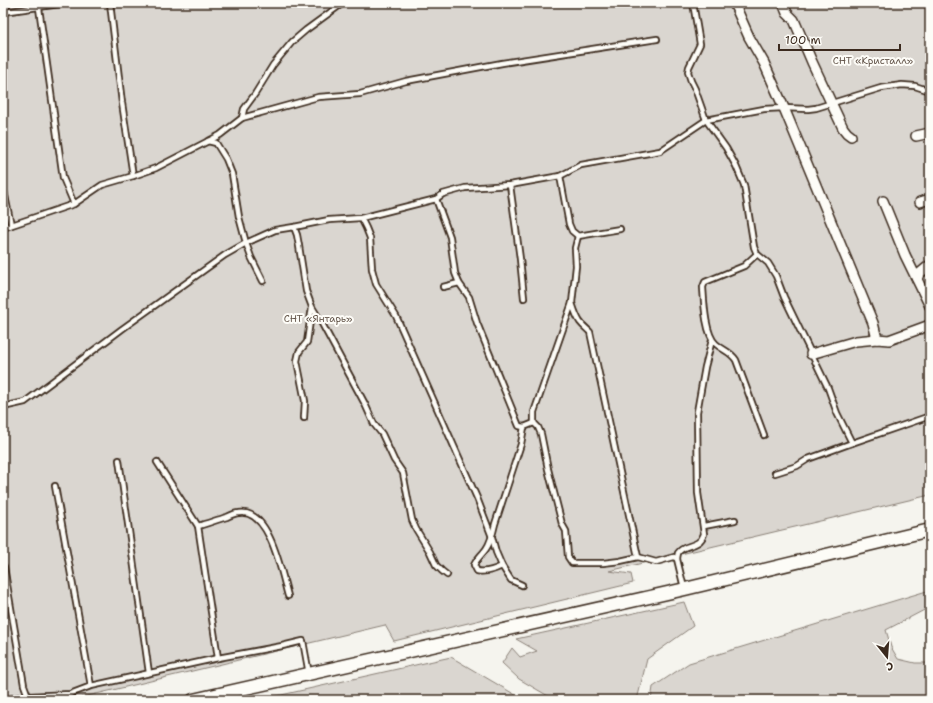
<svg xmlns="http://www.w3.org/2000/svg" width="933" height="703" font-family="'Shantell Sans',sans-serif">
  <rect width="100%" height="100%" fill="#f5f4ee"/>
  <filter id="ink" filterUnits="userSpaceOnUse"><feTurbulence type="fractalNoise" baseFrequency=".025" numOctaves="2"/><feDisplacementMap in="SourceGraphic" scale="8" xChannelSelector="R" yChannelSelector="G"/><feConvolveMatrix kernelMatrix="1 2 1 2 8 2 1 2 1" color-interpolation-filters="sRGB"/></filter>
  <g filter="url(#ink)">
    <g fill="#dad6d0" stroke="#8a8077">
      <polygon points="3,3 930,3 930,269 909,269 930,316 930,495 609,571 631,574 633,583 394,641 385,625 71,700 3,700"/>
      <polygon points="930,590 930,607 886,630 891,647 898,659 915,663 930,663 930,700 651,700 653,687 689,663"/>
      <polygon points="684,602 693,626 647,659 637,700 555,700 519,679 502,663 512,648 520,657 537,651 516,639"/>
      <polygon points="451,657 524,700 259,700"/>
    </g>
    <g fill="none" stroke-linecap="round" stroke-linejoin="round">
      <defs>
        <g id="service">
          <polyline points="110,3 122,103 133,176"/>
          <polyline points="693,3 700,44 689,67 688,72 691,81 695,89 706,120 726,148 736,166 744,185 754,247 757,254 768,263 776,276 784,297 828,388 837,413 852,443"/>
          <polyline points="39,8 63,178 74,204"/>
          <polyline points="3,12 67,3"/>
          <polyline points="242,118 318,97 360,94 406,81 502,63 657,39"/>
          <polyline points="208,141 216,143 226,159 232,174 239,217 246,243 251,257 263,281"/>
          <polyline points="560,176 569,224 572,231 578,236 620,229"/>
          <polyline points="510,185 520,259 524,298"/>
          <polyline points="3,186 11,225"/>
          <polyline points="436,199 450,237 455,273 459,283 469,297 477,323 519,426 524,427 534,423 538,427 541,434 548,469 562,524 566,531 568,557 572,563 603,563 620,561 638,557 656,562 674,557 677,559 684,588"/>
          <polyline points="361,218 366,228 370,238 372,269 376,284 396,316 477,498 492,537 496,552 502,566 511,580 522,585"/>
          <polyline points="294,227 297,235 299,246 306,291 312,307 320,320 365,404 374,424 382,434 394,460 403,473 412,520 416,529 430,552 436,565 442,571 447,575"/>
          <polyline points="3,228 74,204 102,185 133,176 156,168 220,135 242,118 244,109 255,94 273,65 292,42 306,30 343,3"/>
          <path d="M757 254 744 266 705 282 703 287C704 302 705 334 716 344 724 351 730 351 736 360L764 435"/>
          <polyline points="443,287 459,283"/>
          <path d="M572 303C574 309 576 316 580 322 583 326 587 329 590 332L638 557"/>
          <polyline points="3,407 25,402 122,329 225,255 246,243 275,230 294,227 329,220 361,218 436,199 443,194 465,188 510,185 560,176 581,165 660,151 706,120 764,109 784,108 808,109 816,108 881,88 902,85 915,86 930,91"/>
          <polyline points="304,418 305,401 297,361 299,352 307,342 312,307"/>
          <polyline points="534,423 534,412 572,303 576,266 575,248 578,236"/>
          <polyline points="119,460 149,673"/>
          <path d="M157 462 198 526C208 523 217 520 227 517 231 515 235 513 239 513 270 508 282 575 288 596"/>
          <polyline points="775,473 797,466 808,459 852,443 930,416"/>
          <polyline points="55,486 91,686"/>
          <polyline points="198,526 218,658"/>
          <polyline points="704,526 735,520"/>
          <path d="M677 559C677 558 678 553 678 553 684 543 699 549 704 534L698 493 697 412 705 367 712 340"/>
          <path d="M502 566C494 570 486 573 477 571L474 565C477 558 481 556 486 549 491 542 493 533 495 524L521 444 524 427"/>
          <polyline points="4,567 24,685 28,696"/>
          <polyline points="3,700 28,696 70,694 91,686 218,658 282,646 303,641 309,674"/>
        </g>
        <g id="minor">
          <polyline points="734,3 749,37 764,63 784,108 873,323 877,339"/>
          <polyline points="783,3 787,13 794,20 812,62 843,128 847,133 851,136"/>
          <polyline points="916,136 930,133"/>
          <polyline points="883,201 905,255 930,306"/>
          <polyline points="920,202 930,199"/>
          <polyline points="917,279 919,274 930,265"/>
          <polyline points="811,354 856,341 877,339 889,340 930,325"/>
        </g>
        <polyline id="secondary" points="193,700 685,589 930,530"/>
      </defs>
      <use href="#service" stroke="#3b2a1e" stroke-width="8"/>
      <use href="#minor" stroke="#3b2a1e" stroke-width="12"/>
      <use href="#secondary" stroke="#3b2a1e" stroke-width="15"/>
      <use href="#service" stroke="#fdfcf7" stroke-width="4.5"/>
      <use href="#minor" stroke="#fdfcf7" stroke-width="9"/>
      <use href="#secondary" stroke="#fdfcf7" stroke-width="12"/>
    </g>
  </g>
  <g text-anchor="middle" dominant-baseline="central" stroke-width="4" stroke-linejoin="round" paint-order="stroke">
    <g font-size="10" fill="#63554a" stroke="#fdfcf7">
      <text x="873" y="60">СНТ «Кристалл»</text>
      <text x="318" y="318">СНТ «Янтарь»</text>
    </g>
  </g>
  <rect width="933" height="703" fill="none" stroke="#fdfcf7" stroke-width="16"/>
  <rect x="8" y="8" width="917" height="687" fill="none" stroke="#3b2a1e" stroke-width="1.5" filter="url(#ink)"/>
  <g transform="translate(887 657) rotate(163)" stroke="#fdfcf7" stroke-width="3" paint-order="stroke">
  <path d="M0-3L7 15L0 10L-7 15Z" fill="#3b2a1e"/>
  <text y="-6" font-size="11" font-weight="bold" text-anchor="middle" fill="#3b2a1e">С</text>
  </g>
  <path d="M779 44v6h121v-6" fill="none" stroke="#3b2a1e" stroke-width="2"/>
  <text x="785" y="44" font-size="12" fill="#3b2a1e" stroke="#fdfcf7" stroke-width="3" paint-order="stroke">100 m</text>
</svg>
